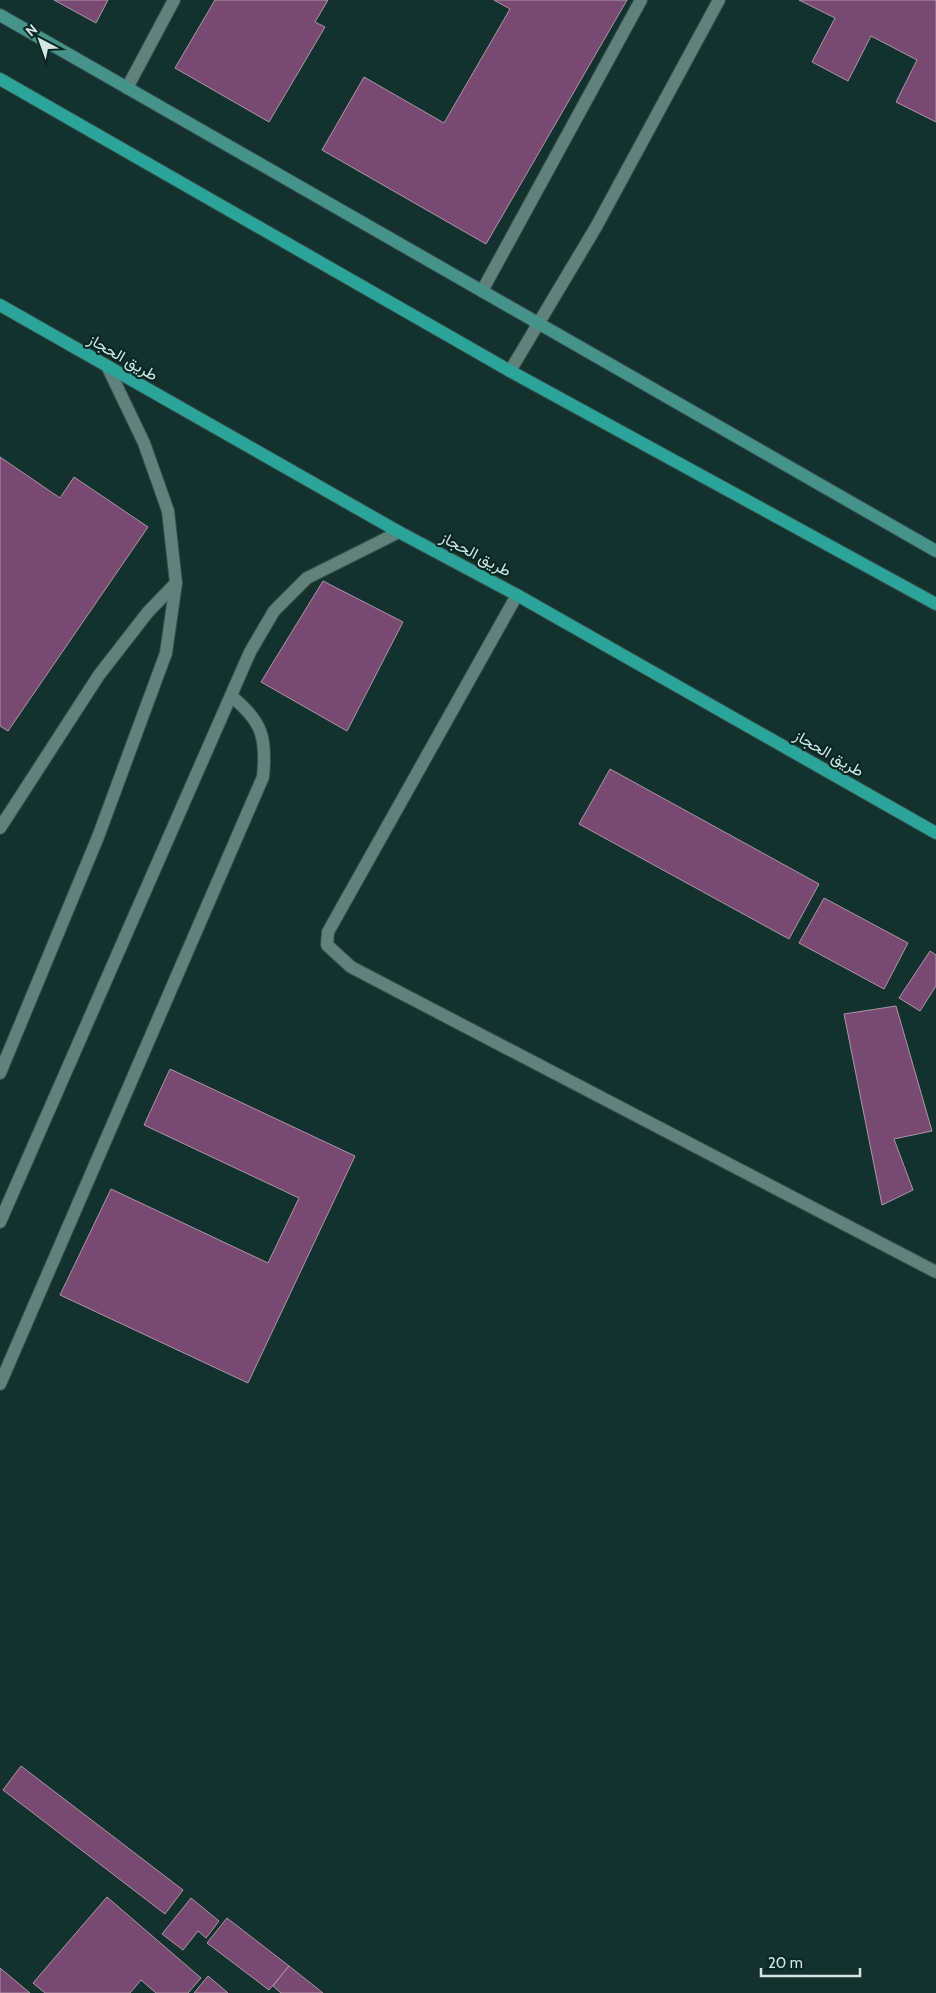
<svg xmlns="http://www.w3.org/2000/svg" width="936" height="1993" font-family="Cabin,Vazirmatn,sans-serif">
  <rect width="100%" height="100%" fill="#13322e"/>
  <g fill="#784971" stroke="#ad96a8">
    <polygon points="54,0 108,0 96,23"/>
    <polygon points="215,0 328,0 315,22 325,27 269,122 175,68"/>
    <polygon points="494,0 627,0 486,244 322,150 364,77 444,123 510,9"/>
    <polygon points="799,0 936,0 936,122 896,102 917,60 871,36 848,81 812,62 835,18"/>
    <polygon points="0,457 60,498 74,477 148,527 8,731 0,726"/>
    <polygon points="323,581 403,622 347,731 261,682"/>
    <polygon points="610,769 819,884 789,939 579,824"/>
    <polygon points="824,898 908,943 884,989 799,943"/>
    <polygon points="930,951 936,955 936,986 920,1011 899,998"/>
    <polygon points="896,1006 932,1131 894,1139 913,1190 882,1205 844,1014"/>
    <polygon points="170,1069 355,1156 248,1383 60,1295 111,1189 268,1263 299,1198 144,1125"/>
    <polygon points="21,1766 183,1890 165,1914 3,1790"/>
    <polygon points="107,1897 201,1978 188,1993 156,1993 141,1980 130,1993 45,1993 33,1983"/>
    <polygon points="191,1898 219,1921 206,1938 198,1931 183,1950 162,1934"/>
    <polygon points="227,1918 289,1966 269,1990 207,1943"/>
    <polygon points="289,1966 323,1993 281,1993 273,1986"/>
    <polygon points="0,1968 30,1993 0,1993"/>
    <polygon points="208,1976 228,1993 194,1993"/>
  </g>
  <g fill="none" stroke-linecap="round" stroke-linejoin="round">
    <defs>
      <g id="lane">
        <polyline points="127,88 174,0"/>
        <polyline points="482,291 641,0"/>
        <polyline points="510,371 596,227 719,0"/>
        <path d="M0 1384 263 777C267 737 262 721 231 696"/>
      </g>
      <g id="street">
        <polyline points="517,595 328,932 327,945 351,967 936,1272"/>
        <polyline points="0,828 99,675 148,612 176,583"/>
        <polyline points="0,1073 98,837 166,653 176,583 168,511 144,443 108,368"/>
        <polyline points="0,1222 250,652 274,611 307,578 399,532"/>
      </g>
      <polyline id="secondary" points="0,15 936,551"/>
      <g id="primary">
        <polyline points="0,79 510,371 936,604"/>
        <polyline points="0,305 399,532 517,595 936,833"/>
      </g>
    </defs>
    <use href="#lane" stroke="#374f4c" stroke-width="14"/>
    <use href="#street" stroke="#374f4c" stroke-width="14"/>
    <use href="#secondary" stroke="#374f4c" stroke-width="14"/>
    <use href="#primary" stroke="#374f4c" stroke-width="14"/>
    <use href="#lane" stroke="#61827c" stroke-width="12"/>
    <use href="#street" stroke="#61827c" stroke-width="12"/>
    <use href="#secondary" stroke="#46938a" stroke-width="12"/>
    <use href="#primary" stroke="#2ba599" stroke-width="12"/>
  </g>
  <g text-anchor="middle" dominant-baseline="central" stroke-width="4.5" stroke-linejoin="round" paint-order="stroke">
    <g font-size="16" fill="#d4e6e3" stroke="#082825">
      <text transform="translate(123 357) rotate(30)">طريق الحجاز</text>
      <text transform="translate(476 554) rotate(28)">طريق الحجاز</text>
      <text transform="translate(829 753) rotate(30)">طريق الحجاز</text>
    </g>
  </g>
  <g transform="translate(40 40) rotate(319)" stroke="#082825" stroke-width="4" paint-order="stroke">
  <path d="M0-4L9 19L0 12L-9 19Z" fill="#d4e6e3"/>
  <text y="-8" font-size="14" font-weight="bold" text-anchor="middle" fill="#d4e6e3">N</text>
  </g>
  <path d="M761 1968v8h99v-8" fill="none" stroke="#d4e6e3" stroke-width="2.5"/>
  <text x="768" y="1968" font-size="15" fill="#d4e6e3" stroke="#082825" stroke-width="4" paint-order="stroke">20 m</text>
</svg>
